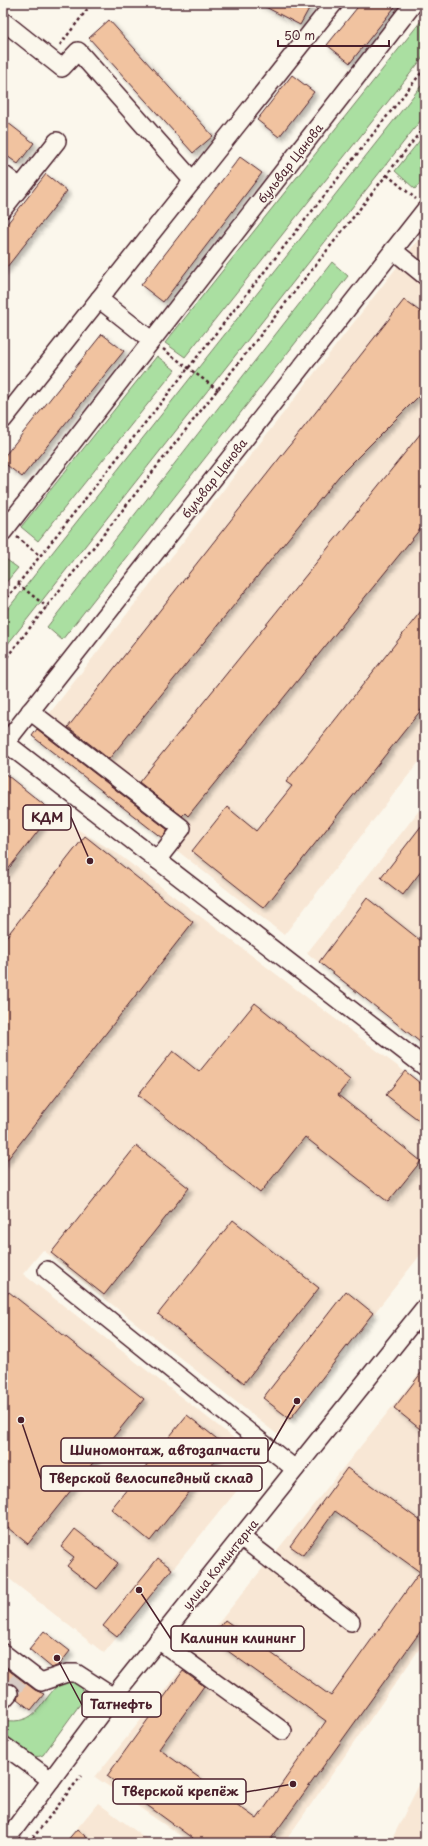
<svg xmlns="http://www.w3.org/2000/svg" width="428" height="1846" font-family="'Playpen Sans',sans-serif">
  <defs>
    <filter id="shadow"><feDropShadow dx="3.5" dy="3.5" stdDeviation="2" flood-color="#0004"/></filter>
  </defs>
  <rect width="100%" height="100%" fill="#fbf7ec"/>
  <filter id="ink" filterUnits="userSpaceOnUse"><feTurbulence type="fractalNoise" baseFrequency=".025" numOctaves="2"/><feDisplacementMap in="SourceGraphic" scale="8" xChannelSelector="R" yChannelSelector="G"/><feConvolveMatrix kernelMatrix="1 2 1 2 8 2 1 2 1" color-interpolation-filters="sRGB"/></filter>
  <g filter="url(#ink)">
    <g fill="#f8e7d5">
      <polygon points="425,231 425,754 284,935 32,736"/>
      <polygon points="3,772 72,826 118,854 425,1087 425,1249 278,1435 43,1250 23,1274 262,1460 104,1653 3,1574"/>
      <polygon points="425,803 425,1046 307,953"/>
      <polygon points="425,1366 425,1641 284,1843 191,1843 95,1777"/>
      <polygon points="425,1772 425,1843 390,1843 419,1785"/>
      <polygon points="98,1803 152,1843 65,1843"/>
    </g>
    <g fill="#aadfa1" stroke="#7a7f66">
      <polygon points="425,16 425,55 185,357 165,343"/>
      <polygon points="425,81 425,115 3,650 3,615"/>
      <polygon points="425,134 425,177 415,189 395,171"/>
      <polygon points="332,262 348,276 62,640 47,627"/>
      <polygon points="157,356 175,370 38,541 21,527"/>
      <polygon points="3,557 18,568 3,586"/>
      <path d="M73 1681C81 1685 84 1691 83 1700L43 1755C31 1762 13 1742 4 1735L3 1720C38 1726 39 1702 61 1682Z"/>
    </g>
    <g fill="#f1c3a0" stroke="#4a1f2b" filter="url(#shadow)">
      <polygon points="258,3 312,3 300,25"/>
      <polygon points="361,3 398,3 350,63 327,45"/>
      <polygon points="109,20 213,136 193,153 89,38"/>
      <polygon points="292,75 314,92 279,137 257,120"/>
      <polygon points="3,119 34,143 18,164 3,153"/>
      <polygon points="240,157 262,173 163,302 141,285"/>
      <polygon points="46,174 67,191 3,272 3,229"/>
      <polygon points="404,300 425,315 425,390 339,476 109,759 68,727"/>
      <polygon points="102,334 124,351 22,477 3,462 3,458"/>
      <polygon points="425,428 425,523 188,816 185,813 182,816 139,782"/>
      <polygon points="425,606 425,705 264,908 192,851 227,807 256,831 292,786 286,782"/>
      <polygon points="37,729 168,830 162,838 32,736"/>
      <polygon points="3,772 53,812 3,876"/>
      <polygon points="425,821 425,866 403,895 381,878"/>
      <polygon points="85,836 193,922 3,1165 3,941"/>
      <polygon points="367,898 425,944 425,1046 319,962"/>
      <polygon points="255,1003 350,1080 338,1095 421,1161 388,1202 305,1137 260,1193 138,1095 173,1051 199,1072"/>
      <polygon points="405,1071 425,1087 425,1125 386,1095"/>
      <polygon points="136,1146 189,1188 104,1295 51,1253"/>
      <polygon points="233,1220 319,1288 244,1383 158,1314"/>
      <polygon points="346,1291 373,1313 290,1419 263,1398"/>
      <polygon points="9,1292 144,1399 28,1544 3,1524 3,1299"/>
      <polygon points="425,1368 425,1433 394,1408"/>
      <polygon points="187,1415 226,1446 150,1541 111,1509"/>
      <polygon points="347,1468 425,1524 425,1625 268,1843 199,1843 107,1776 183,1671 204,1686 159,1749 257,1819 326,1721 211,1639 225,1620 331,1696 420,1572 335,1511 303,1555 290,1546"/>
      <polygon points="75,1529 118,1563 97,1589 67,1566 74,1557 61,1547"/>
      <polygon points="158,1558 172,1569 117,1637 103,1626"/>
      <polygon points="44,1631 70,1651 59,1665 52,1668 29,1649"/>
      <polygon points="3,1666 35,1690 44,1694 31,1710 17,1699 19,1694 16,1686 10,1683 3,1685"/>
      <polygon points="77,1829 93,1843 65,1843"/>
    </g>
    <g fill="none" stroke-linecap="round" stroke-linejoin="round">
      <polyline stroke="#d8ccc5" stroke-width="17" stroke-dasharray="17 8" stroke-linecap="butt" points="9,1693 23,1676"/>
      <defs>
        <g id="minor">
          <polyline points="3,21 62,68 78,51 193,181"/>
          <polyline points="3,174 20,187"/>
          <polyline points="3,209 57,141"/>
          <polyline points="393,250 425,276"/>
          <polyline points="99,299 151,340"/>
          <polyline points="3,420 334,3"/>
          <polyline points="3,532 414,3"/>
          <polyline points="30,711 182,828 157,860"/>
          <polyline points="6,743 425,1067"/>
          <polyline points="3,746 425,210"/>
          <polyline points="47,1270 295,1469"/>
          <polyline points="241,1537 351,1622"/>
          <polyline points="158,1640 283,1731"/>
          <polyline points="3,1653 41,1682 67,1673 76,1673 113,1697"/>
          <polyline points="3,1700 9,1693"/>
          <polyline points="3,1745 51,1780"/>
          <polyline points="4,1843 113,1697 425,1307"/>
        </g>
      </defs>
      <use href="#minor" stroke="#4a1f2b" stroke-width="20"/>
      <g stroke="#4a1f2b" stroke-width="2.5" stroke-dasharray="3 3" stroke-linecap="butt">
        <polyline points="60,45 92,3"/>
        <polyline points="387,175 416,199"/>
        <polyline points="163,349 219,391"/>
        <polyline points="17,537 40,556"/>
        <polyline points="18,584 47,607"/>
        <polyline points="3,603 425,68"/>
        <polyline points="3,662 425,126"/>
        <polyline points="420,1292 425,1287"/>
        <polyline points="29,1843 81,1776"/>
      </g>
      <use href="#minor" stroke="#fbf7ec" stroke-width="17"/>
    </g>
  </g>
  <g text-anchor="middle" dominant-baseline="central" stroke-width="3" stroke-linejoin="round" paint-order="stroke">
    <g font-size="12" fill="#4a1f2b" stroke="#fbf7ec">
      <text transform="translate(290 163) rotate(-52)">бульвар Цанова</text>
      <text transform="translate(214 478) rotate(-52)">бульвар Цанова</text>
      <text transform="translate(220 1564) rotate(-51)">улица Коминтерна</text>
    </g>
  </g>
  <path fill="none" stroke="#4a1f2b" stroke-width="1.5" d="M90 861L71 817M297 1401L268 1451M21 1420L41 1479M139 1590L171 1639M57 1658L82 1705M293 1784L246 1792"/>
  <g fill="#4a1f2b" stroke="#fbf7ec" stroke-width="1.5">
    <circle cx="90" cy="861" r="4"/>
    <circle cx="297" cy="1401" r="4"/>
    <circle cx="21" cy="1420" r="4"/>
    <circle cx="139" cy="1590" r="4"/>
    <circle cx="57" cy="1658" r="4"/>
    <circle cx="293" cy="1784" r="4"/>
  </g>
  <g fill="#fbf7ec" stroke="#4a1f2b" stroke-width="1.5">
    <rect x="23" y="805" width="48" height="25" rx="4"/>
    <rect x="61" y="1438" width="207" height="25" rx="4"/>
    <rect x="41" y="1466" width="221" height="25" rx="4"/>
    <rect x="171" y="1626" width="133" height="25" rx="4"/>
    <rect x="82" y="1692" width="79" height="25" rx="4"/>
    <rect x="113" y="1779" width="133" height="25" rx="4"/>
  </g>
  <g font-size="13" text-anchor="middle" font-weight="bold" fill="#4a1f2b">
    <text x="47" y="822">КДМ</text>
    <text x="165" y="1455">Шиномонтаж, автозапчасти</text>
    <text x="151" y="1483">Тверской велосипедный склад</text>
    <text x="238" y="1643">Калинин клининг</text>
    <text x="121" y="1709">Татнефть</text>
    <text x="180" y="1796">Тверской крепёж</text>
  </g>
  <rect width="428" height="1846" fill="none" stroke="#fbf7ec" stroke-width="16"/>
  <rect x="8" y="8" width="412" height="1830" fill="none" stroke="#4a1f2b" stroke-width="1.5" filter="url(#ink)"/>
  <path d="M278 40v6h111v-6" fill="none" stroke="#4a1f2b" stroke-width="2"/>
  <text x="284" y="40" font-size="12" fill="#4a1f2b" stroke="#fbf7ec" stroke-width="3" paint-order="stroke">50 m</text>
</svg>
